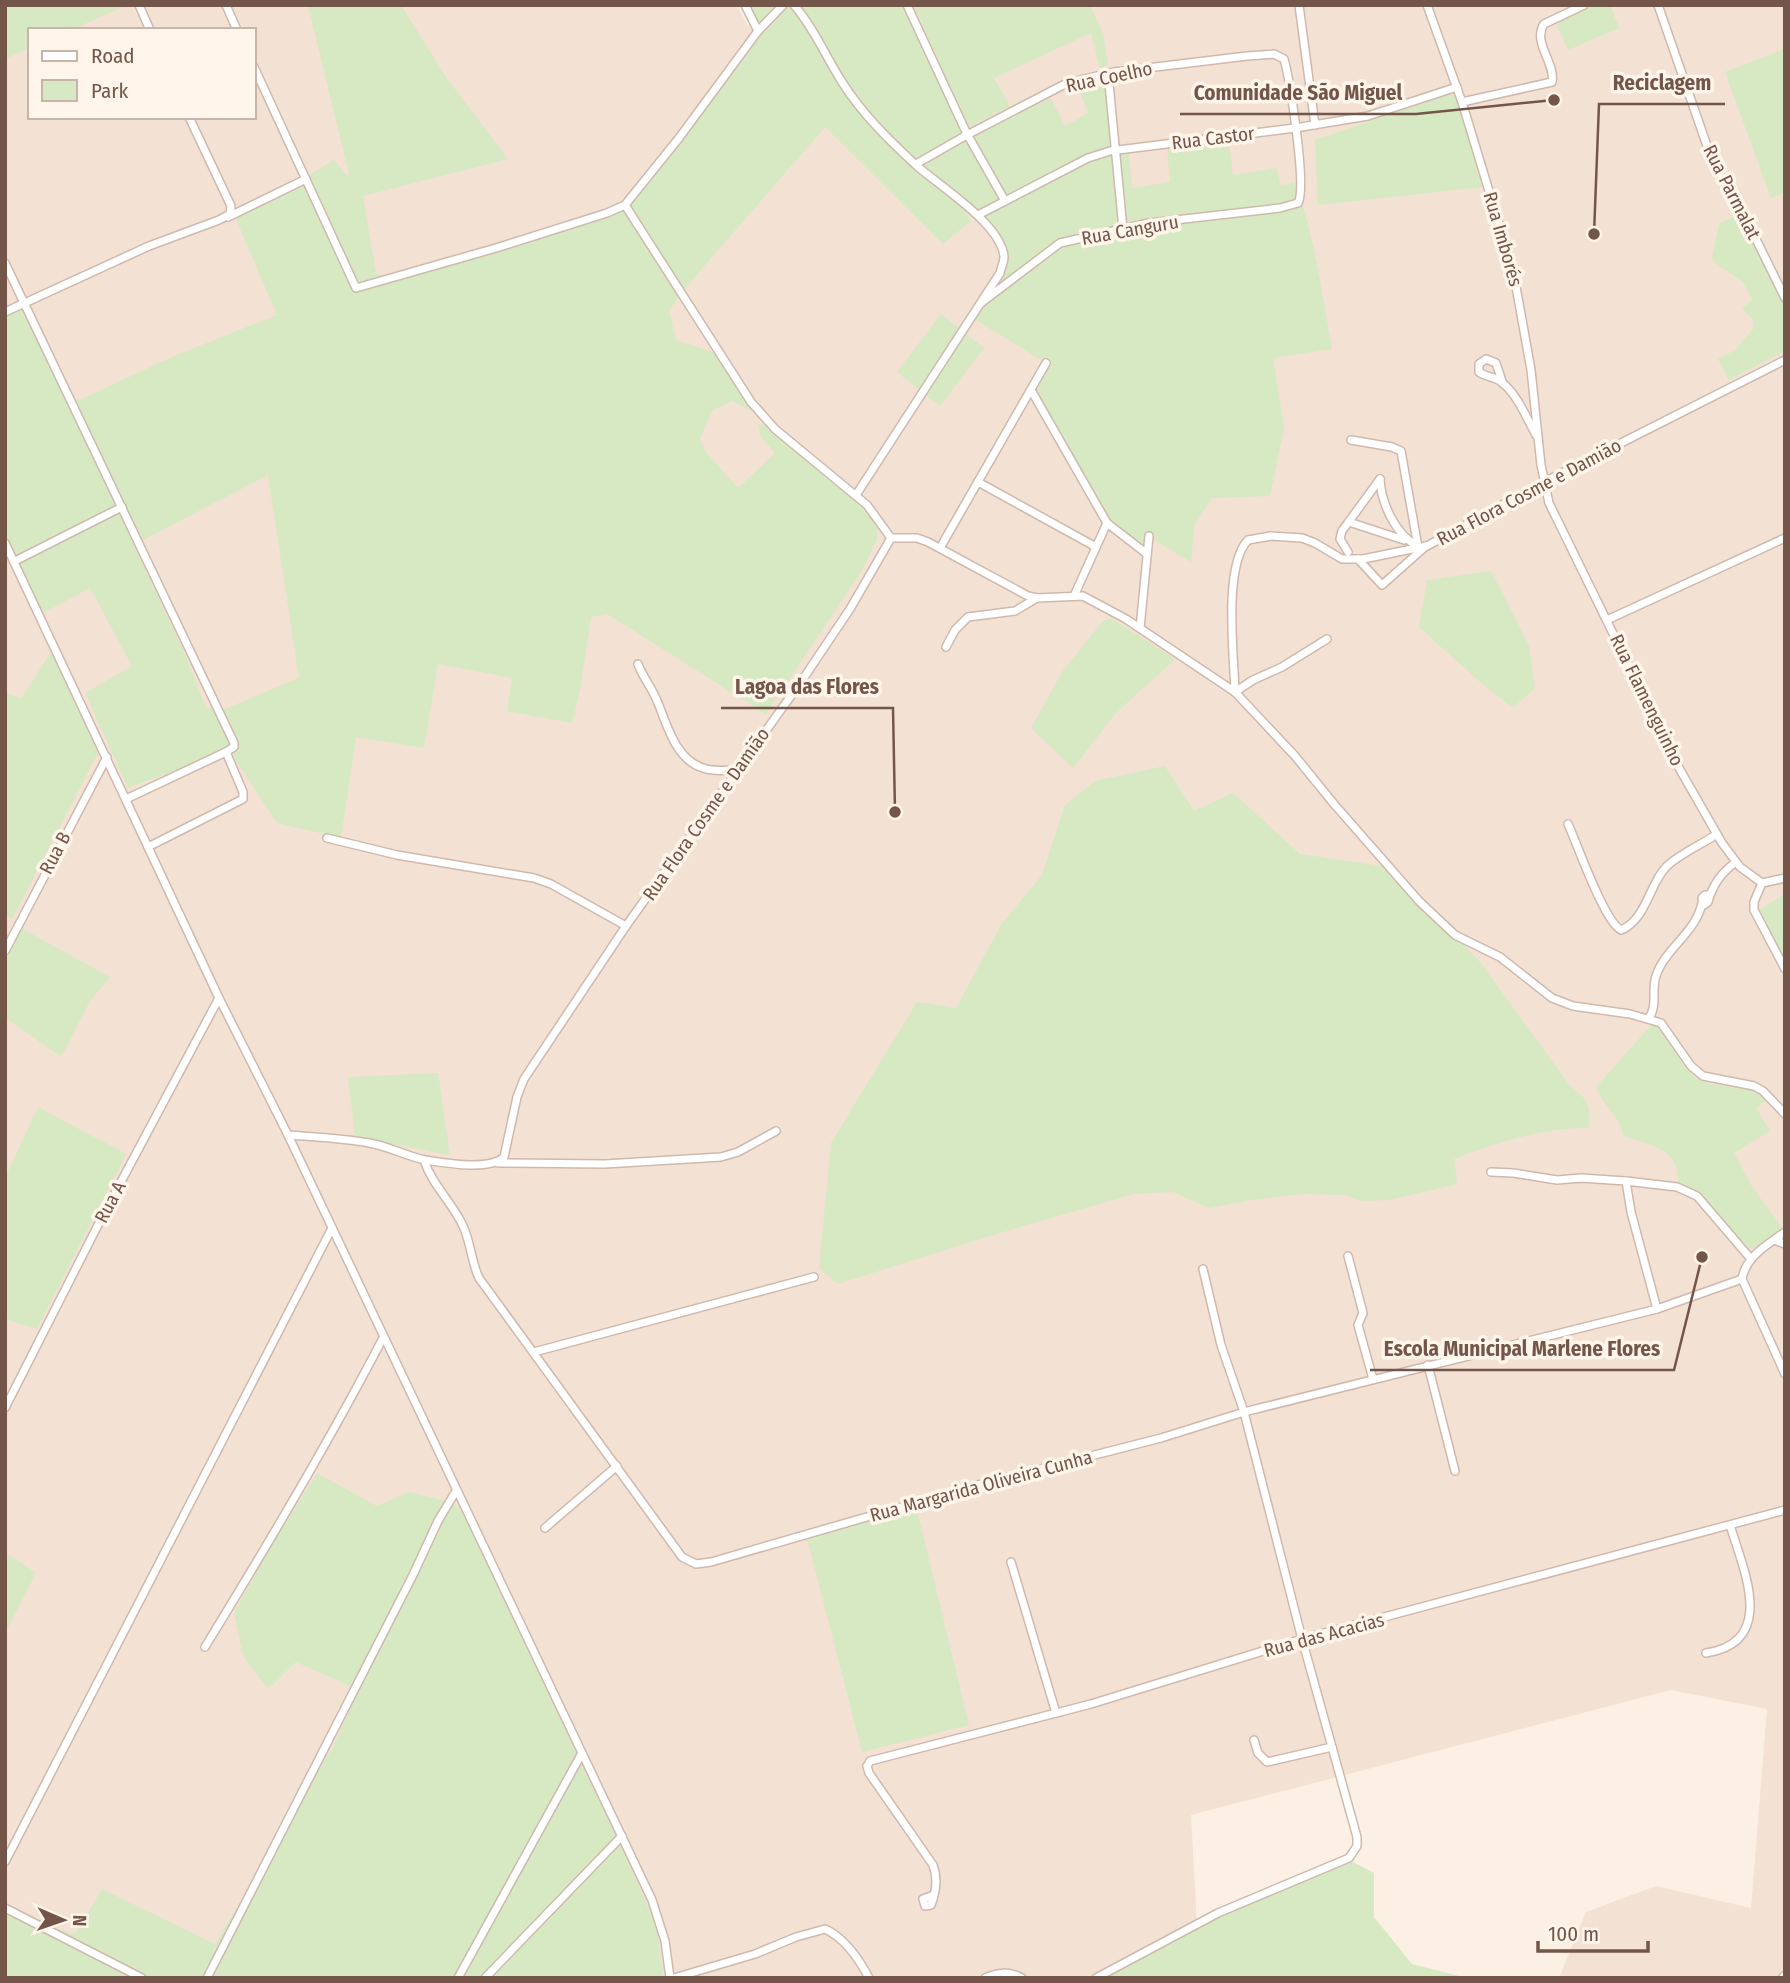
<svg xmlns="http://www.w3.org/2000/svg" width="1790" height="1983" font-family="'Fira Sans Condensed',sans-serif">
  <rect width="100%" height="100%" fill="#fcf0e4"/>
  <path fill="#f3e1d3" fill-rule="evenodd" d="M5 5H737L748 26 768 5H1785V1978H1559L1586 1912 1656 1886 1751 1908 1767 1709 1671 1690 1191 1815 1198 1943 1119 1978H661L453 1507 216 1978H5ZM30 30H254V117H30Z"/>
  <g fill="#d6e9c3">
    <polygon points="5,5 127,5 71,30 30,30 30,48 5,59"/>
    <polygon points="308,5 401,5 446,77 508,159 363,196 376,273 391,280 623,209 757,31 745,5 907,5 967,134 916,164 870,118 800,13 831,71 850,99 915,170 963,209 971,221 943,244 825,127 680,294 669,311 676,340 715,353 752,411 732,401 713,410 700,438 705,451 738,488 775,453 760,435 758,424 764,425 818,467 871,514 877,529 877,539 861,572 766,714 607,614 591,617 580,691 572,723 507,711 512,678 438,664 424,748 356,737 341,838 277,823 233,756 238,747 128,788 85,693 132,666 90,588 43,613 5,534 5,314 22,306 184,652 206,708 225,709 299,678 268,475 143,540 75,402 174,356 277,315 236,219 334,160 350,179"/>
    <polygon points="913,5 1090,5 1103,33 1108,65 1100,68 1091,33 994,78 1010,106 968,127"/>
    <polygon points="1591,5 1610,5 1619,28 1568,50 1555,20"/>
    <polygon points="1785,49 1785,193 1771,198 1725,72"/>
    <path d="M1108 73 1116 149 1128 148 1132 188 1170 182 1167 148 1229 141 1233 175 1277 168 1280 185 1295 183C1315 237 1322 294 1332 349L1273 358 1284 428 1270 496 1212 498 1195 523 1191 562 1149 537 1147 554 1106 521 1031 390 1046 363 971 317C980 303 995 287 1001 271 1015 232 947 185 921 163L971 136 1051 98 1065 126 1088 113 1076 82Z"/>
    <polygon points="1456,92 1483,187 1318,205 1315,140"/>
    <polygon points="1739,215 1785,303 1785,351 1729,380 1718,359 1735,350 1754,328 1753,319 1742,309 1752,299 1743,282 1714,262 1712,257 1719,223"/>
    <polygon points="941,314 984,348 940,406 897,372"/>
    <polygon points="1491,571 1529,646 1535,688 1513,708 1480,682 1419,627 1427,580"/>
    <polygon points="1111,618 1175,659 1115,714 1073,768 1031,728 1062,672 1103,621"/>
    <polygon points="51,652 99,751 12,919 5,915 5,692 21,699"/>
    <path d="M1165 766 1194 811 1233 793 1300 854 1388 867 1480 962 1570 1086C1588 1099 1591 1105 1589 1128 1546 1127 1494 1143 1454 1159L1457 1184 1389 1200 1360 1201 1346 1195 1302 1194 1251 1200 1209 1208 1173 1192 1133 1194 983 1238 838 1284 819 1268 831 1143 917 1002 956 1008 1001 925 1042 875 1065 805 1095 781Z"/>
    <polygon points="1785,894 1785,959 1756,912"/>
    <polygon points="19,927 110,977 90,1001 61,1057 5,1017 5,955"/>
    <path d="M1654 1022C1669 1038 1681 1068 1698 1079 1719 1091 1747 1081 1766 1100L1756 1108 1770 1131 1734 1153 1751 1185 1782 1228 1760 1245 1750 1249C1727 1225 1708 1198 1678 1182 1681 1149 1647 1144 1623 1136 1621 1115 1603 1108 1596 1087Z"/>
    <polygon points="438,1073 450,1155 355,1137 348,1077"/>
    <polygon points="38,1107 126,1154 37,1329 5,1319 5,1178"/>
    <polygon points="317,1473 377,1506 409,1492 454,1503 465,1518 622,1849 656,1925 664,1978 5,1978 5,1913 75,1934 102,1889 215,1944 332,1748 359,1690 296,1662 268,1689 243,1656 234,1613 268,1551"/>
    <polygon points="916,1506 969,1725 862,1752 807,1538"/>
    <polygon points="5,1552 36,1573 5,1633"/>
    <path d="M1349 1860 1374 1873V1917L1412 1964 1467 1978H1102C1182 1934 1264 1892 1349 1860Z"/>
  </g>
  <g fill="none" stroke-linecap="round" stroke-linejoin="round">
    <defs>
      <g id="street">
        <polyline points="139,5 150,30"/>
        <polyline points="226,5 237,30"/>
        <polyline points="745,5 758,31"/>
        <path d="M794 5C814 28 826 57 842 82 862 114 890 141 917 166 941 187 1002 225 1004 257 1004 262 1001 268 1000 273L856 495"/>
        <polyline points="907,5 967,134 1005,201"/>
        <polyline points="1299,5 1315,125"/>
        <polyline points="1427,5 1462,102 1513,270 1531,370 1541,465 1549,503 1679,768 1722,843 1740,867 1762,883 1785,878"/>
        <polyline points="1658,5 1713,163 1749,225 1785,298"/>
        <polyline points="254,67 356,288 496,248 607,213 625,205 679,138 758,31 783,5"/>
        <polyline points="1108,73 1123,229"/>
        <path d="M1462 102 1552 82C1556 64 1532 42 1544 24L1584 5"/>
        <path d="M916 164 965 136 1067 83 1114 72 1247 56 1274 54 1284 59C1290 81 1307 187 1298 203L1280 208 1149 223 1060 243 981 303"/>
        <polyline points="625,205 751,402 775,429 867,505 891,538"/>
        <polyline points="978,215 1088,158 1110,151 1295,128 1368,116 1457,87"/>
        <polyline points="228,217 306,179"/>
        <polyline points="5,263 234,743 234,747 226,752 126,799"/>
        <polyline points="5,312 149,246 219,220 230,214 231,206 189,117"/>
        <path d="M1503 384 1496 363 1486 359 1479 364V372C1485 377 1493 376 1500 381 1517 393 1526 417 1536 435"/>
        <polyline points="1031,390 1107,523 1147,554"/>
        <polyline points="1351,440 1392,447 1401,451 1418,547"/>
        <path d="M1380 479C1381 503 1396 536 1418 546"/>
        <polyline points="978,482 1096,547"/>
        <polyline points="1349,522 1404,540"/>
        <polyline points="5,543 219,998 288,1135 652,1900 665,1941 670,1978"/>
        <polyline points="940,548 1046,363"/>
        <polyline points="1348,552 1340,539 1342,531 1380,479"/>
        <polyline points="1358,559 1382,585 1426,546"/>
        <polyline points="15,561 122,507"/>
        <polyline points="1074,596 1107,523"/>
        <polyline points="1607,620 1785,538"/>
        <polyline points="1140,628 1149,536"/>
        <polyline points="1327,639 1282,667 1253,680 1235,692 1295,756 1334,804 1419,901 1455,935 1500,957 1552,998 1573,1006 1630,1014 1661,1023 1691,1066 1703,1076 1754,1086 1763,1091 1785,1114"/>
        <polyline points="946,647 955,630 968,617 1015,611 1037,598"/>
        <path d="M638 664C643 678 653 689 658 703 667 725 676 760 703 768 714 772 726 770 736 770"/>
        <path d="M1568 824C1578 846 1604 921 1621 930 1646 920 1650 883 1666 867 1679 854 1701 845 1717 834"/>
        <polyline points="327,838 397,855 534,878 551,884 626,926"/>
        <polyline points="148,847 243,799 243,792 226,752"/>
        <polyline points="1762,883 1754,902 1754,910 1785,969"/>
        <path d="M1709 895H1705L1702 898 1704 905 1708 902C1712 886 1722 872 1736 862"/>
        <polyline points="5,951 107,757"/>
        <path d="M1649 1018C1658 1005 1651 990 1656 976 1665 948 1696 933 1702 903"/>
        <path d="M288 1135C315 1137 342 1138 369 1143 388 1146 406 1156 425 1160 445 1163 489 1171 504 1157L517 1097 524 1079 626 926 803 679 850 609 891 538H917L928 542 1028 596 1037 598 1083 596 1126 619 1235 692C1234 656 1223 566 1248 540L1271 536 1302 538 1315 543 1342 559H1363L1427 546 1544 482 1785 360"/>
        <path d="M424 1160C432 1185 452 1202 463 1226 471 1243 471 1261 479 1278L682 1557 696 1564 711 1562 981 1484 1161 1438 1244 1412 1657 1309 1742 1279"/>
        <polyline points="498,1163 605,1164 721,1157 738,1152 776,1131"/>
        <polyline points="1491,1172 1513,1173 1557,1180 1581,1178 1626,1181"/>
        <path d="M1785 1232C1767 1245 1746 1256 1742 1279L1785 1374"/>
        <polyline points="1774,1240 1785,1244"/>
        <polyline points="1348,1256 1363,1313 1358,1325 1373,1379"/>
        <polyline points="1657,1309 1631,1212 1626,1181 1677,1187 1697,1196 1751,1259"/>
        <polyline points="534,1352 814,1277"/>
        <polyline points="1428,1365 1455,1471"/>
        <polyline points="5,1408 99,1223 219,998"/>
        <polyline points="545,1528 617,1466"/>
        <polyline points="1011,1562 1056,1713"/>
        <path d="M205 1647C267 1546 328 1444 383 1338"/>
        <path d="M1706 1653C1778 1642 1743 1569 1730 1525"/>
        <polyline points="1254,1740 1258,1753 1267,1762 1332,1747"/>
        <polyline points="5,1862 332,1228"/>
        <path d="M934 1895 923 1899 925 1906 931 1905C936 1892 938 1878 933 1865L869 1773 867 1766 870 1761 1091 1704 1302 1639 1785 1510"/>
        <polyline points="5,1908 142,1978"/>
        <polyline points="207,1978 413,1575 438,1521 456,1491"/>
        <polyline points="458,1978 582,1753"/>
        <polyline points="485,1978 622,1836"/>
        <path d="M674 1978 755 1954 796 1937 825 1929C845 1938 859 1959 869 1978"/>
        <path d="M985 1978C998 1972 1009 1971 1022 1978"/>
        <polyline points="1096,1978 1218,1913 1349,1858 1357,1846 1357,1837 1302,1639 1244,1412 1221,1345 1203,1269"/>
      </g>
      <polyline id="secondary" points="1784,1978 1785,1977"/>
    </defs>
    <use href="#street" stroke="#cfb9ae" stroke-width="10"/>
    <use href="#secondary" stroke="#d2b8ab" stroke-width="13"/>
    <use href="#street" stroke="#fff" stroke-width="7"/>
    <use href="#secondary" stroke="#fff" stroke-width="10"/>
  </g>
  <g text-anchor="middle" dominant-baseline="central" stroke-width="7" stroke-linejoin="round" paint-order="stroke">
    <g font-size="19" fill="#74554a" stroke="#fff5ea">
      <text transform="translate(1109 77) rotate(-12)">Rua Coelho</text>
      <text transform="translate(1213 138) rotate(-7)">Rua Castor</text>
      <text transform="translate(1732 192) rotate(63)">Rua Parmalat</text>
      <text transform="translate(1130 230) rotate(-10)">Rua Canguru</text>
      <text transform="translate(1503 239) rotate(74)">Rua Imborés</text>
      <text transform="translate(1529 492) rotate(-28)">Rua Flora Cosme e Damião</text>
      <text transform="translate(1647 700) rotate(64)">Rua Flamenguinho</text>
      <text transform="translate(706 814) rotate(-55)">Rua Flora Cosme e Damião</text>
      <text transform="translate(55 853) rotate(-62)">Rua B</text>
      <text transform="translate(110 1202) rotate(-62)">Rua A</text>
      <text transform="translate(981 1486) rotate(-15)">Rua Margarida Oliveira Cunha</text>
      <text transform="translate(1324 1635) rotate(-15)">Rua das Acacias</text>
    </g>
  </g>
  <path fill="none" stroke="#74554a" stroke-width="2.5" d="M1594 234L1599 104H1725M1554 100L1416 114H1180M895 812L893 708H721M1702 1257L1674 1370H1370"/>
  <g fill="#74554a" stroke="#fff5ea" stroke-width="2.5">
    <circle cx="1594" cy="234" r="7"/>
    <circle cx="1554" cy="100" r="7"/>
    <circle cx="895" cy="812" r="7"/>
    <circle cx="1702" cy="1257" r="7"/>
  </g>
  <g font-size="21" text-anchor="middle" font-weight="bold" fill="#74554a" stroke="#fff5ea" stroke-width="7" stroke-linejoin="round" paint-order="stroke">
    <text x="1662" y="90">Reciclagem</text>
    <text x="1298" y="100">Comunidade São Miguel</text>
    <text x="807" y="694">Lagoa das Flores</text>
    <text x="1522" y="1356">Escola Municipal Marlene Flores</text>
  </g>
  <rect width="1790" height="1983" fill="none" stroke="#74554a" stroke-width="14"/>
  <rect x="28" y="28" width="228" height="91" fill="#fff5ea" stroke="#c7b5aa" stroke-width="2"/>
  <rect x="42" y="51" width="35" height="10" fill="#ffffff" stroke="#c7b5aa" stroke-width="2"/>
  <text x="91" y="63" font-size="21" fill="#74554a">Road</text>
  <rect x="42" y="80" width="35" height="21" fill="#d6e9c3" stroke="#c7b5aa" stroke-width="2"/>
  <text x="91" y="98" font-size="21" fill="#74554a">Park</text>
  <g transform="translate(63 1920) rotate(92)" stroke="#fff5ea" stroke-width="5" paint-order="stroke">
  <path d="M0-5L12 26L0 18L-12 26Z" fill="#74554a"/>
  <text y="-10" font-size="19" font-weight="bold" text-anchor="middle" fill="#74554a">N</text>
  </g>
  <path d="M1538 1941v10h110v-10" fill="none" stroke="#74554a" stroke-width="3.5"/>
  <text x="1548" y="1941" font-size="21" fill="#74554a" stroke="#fff5ea" stroke-width="5" paint-order="stroke">100 m</text>
</svg>
